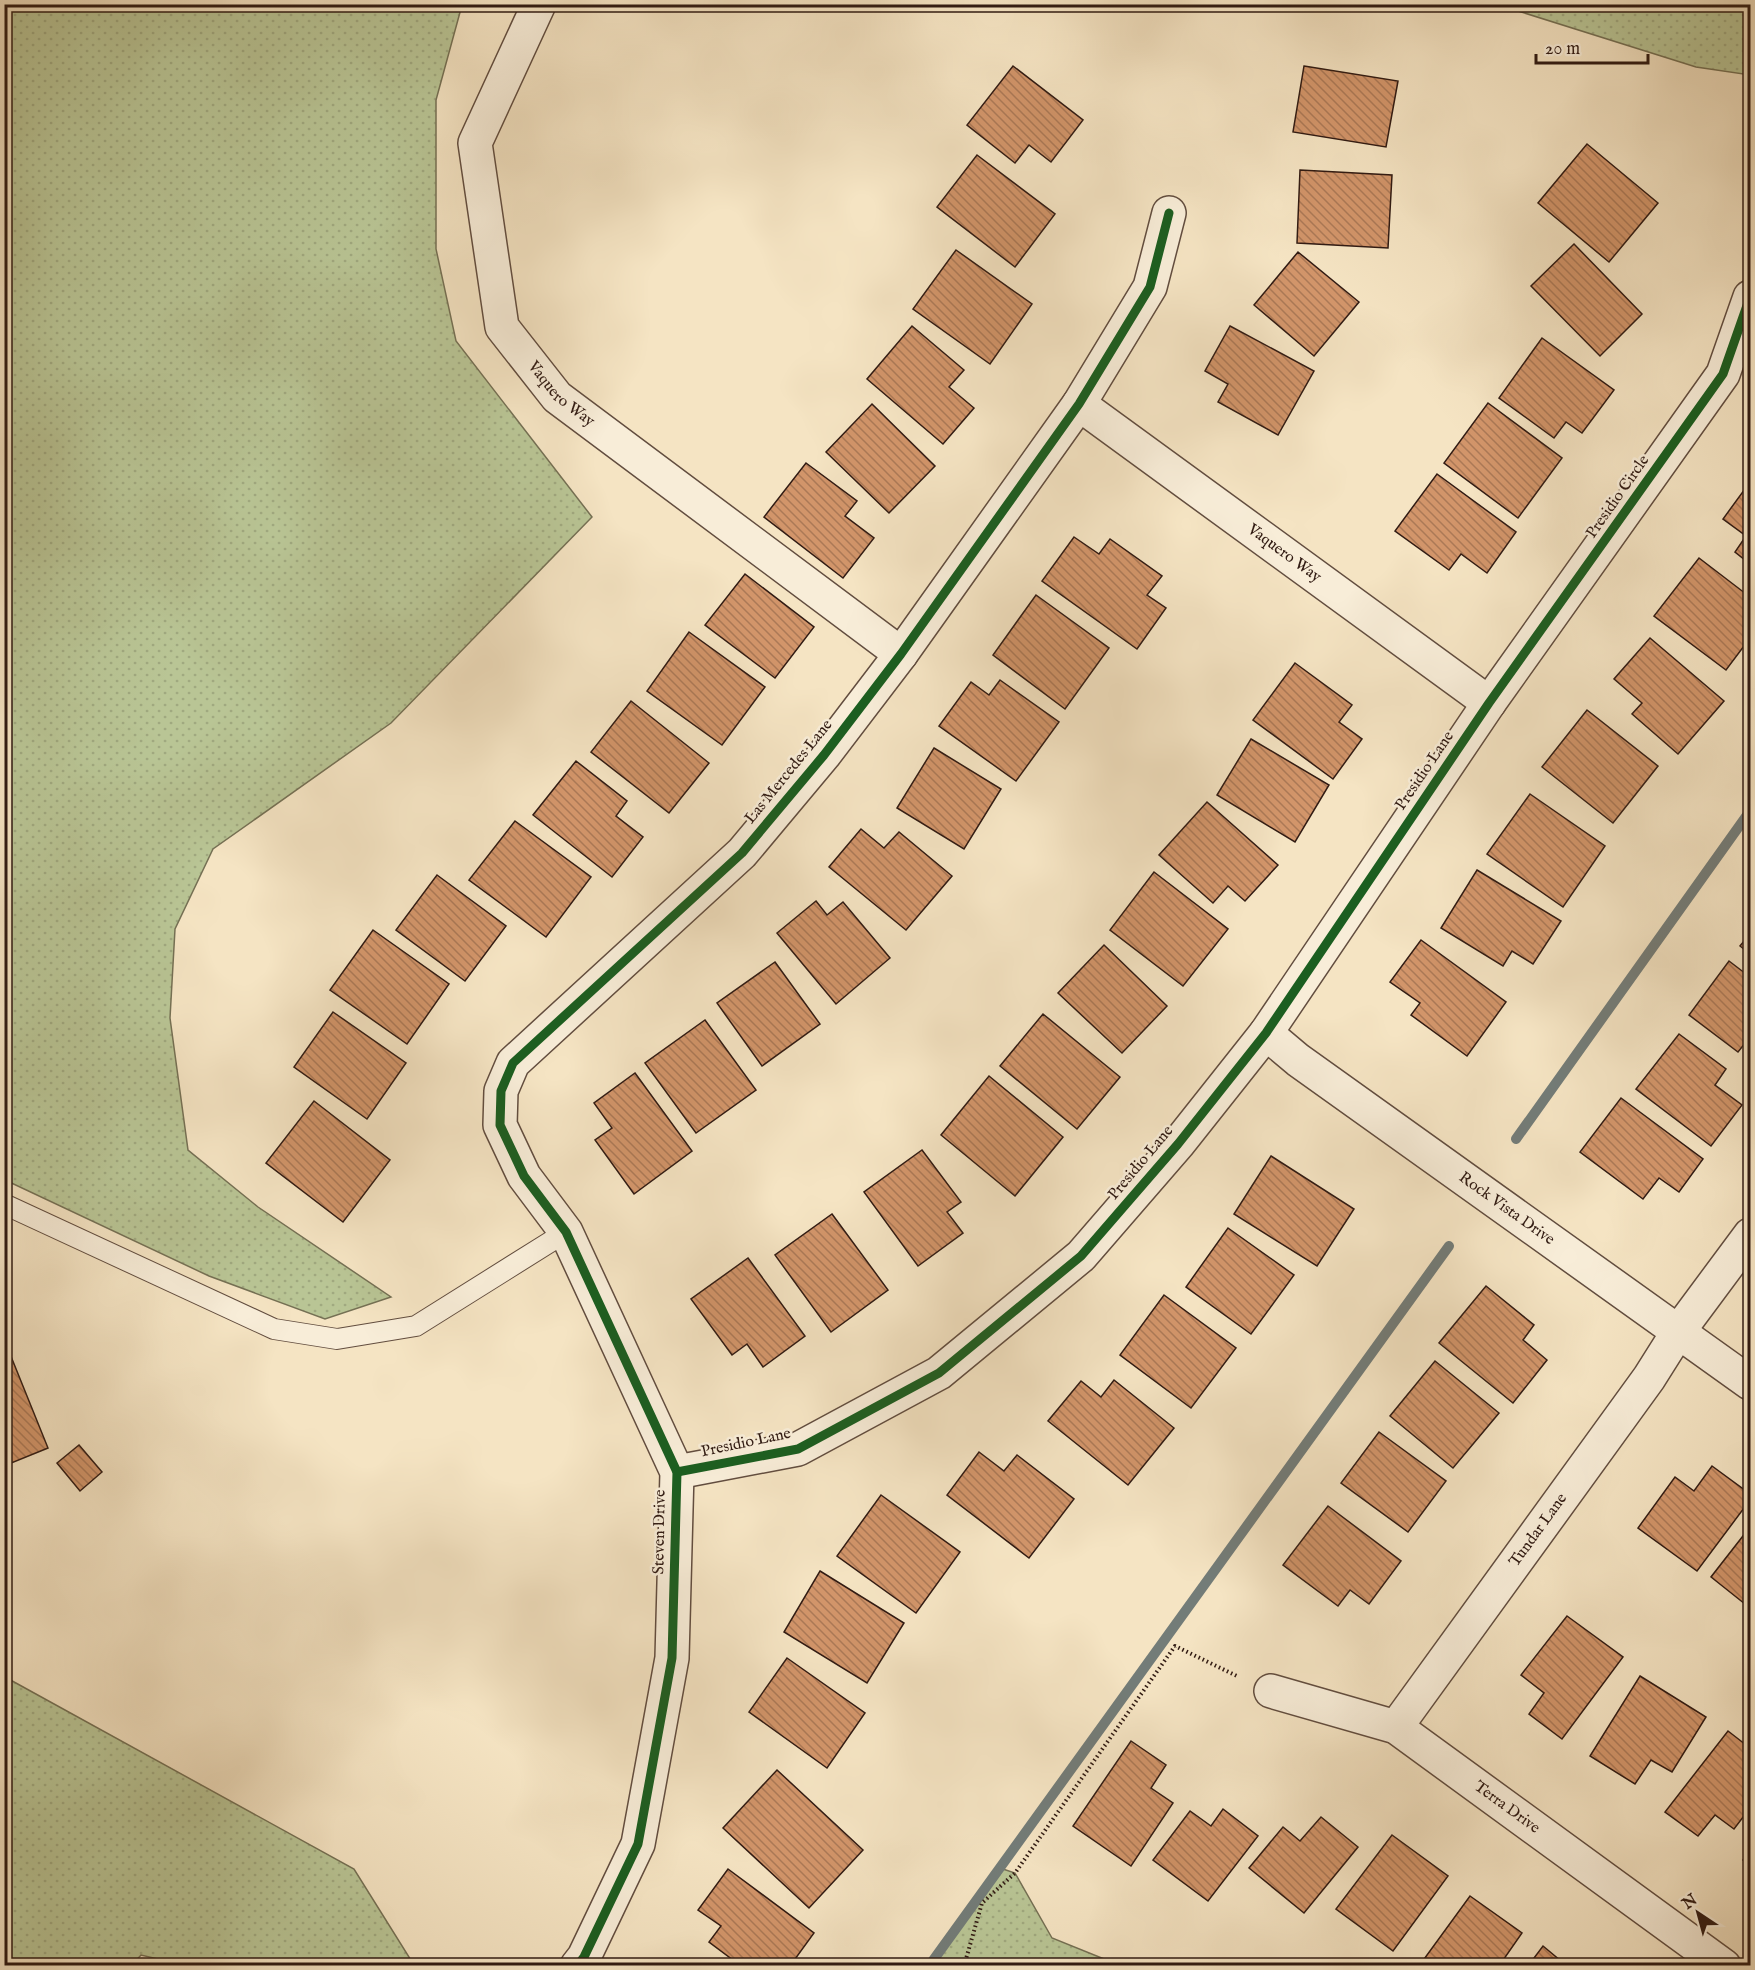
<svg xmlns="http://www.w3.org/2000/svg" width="1755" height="1970" font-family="'IM FELL English',serif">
  <defs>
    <pattern id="grass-dots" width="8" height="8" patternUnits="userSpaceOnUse" patternTransform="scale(1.5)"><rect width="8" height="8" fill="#b9c595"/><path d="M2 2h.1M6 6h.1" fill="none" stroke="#a0a980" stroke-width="1.8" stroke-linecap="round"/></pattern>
    <pattern id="building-back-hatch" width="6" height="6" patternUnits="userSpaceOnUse" patternTransform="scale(1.5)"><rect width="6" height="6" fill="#d2956a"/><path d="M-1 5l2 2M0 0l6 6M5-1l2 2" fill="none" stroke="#ab7956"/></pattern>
  </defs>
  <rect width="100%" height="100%" fill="#f5e4c3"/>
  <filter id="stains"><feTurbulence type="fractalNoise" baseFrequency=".00333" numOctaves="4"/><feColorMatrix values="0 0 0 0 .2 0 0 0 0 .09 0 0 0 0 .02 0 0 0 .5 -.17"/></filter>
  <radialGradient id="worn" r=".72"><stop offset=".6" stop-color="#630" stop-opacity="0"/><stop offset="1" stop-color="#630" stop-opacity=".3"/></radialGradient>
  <g fill="url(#grass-dots)" stroke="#757054" stroke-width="1.5">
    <polygon points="5,4 462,5 436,100 436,249 456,341 592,517 391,723 213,849 175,929 170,1018 188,1150 258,1207 391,1297 325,1319 209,1276 5,1180"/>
    <polygon points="1499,5 1750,5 1750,75 1696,67"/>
    <polygon points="5,1677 354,1869 414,1965 188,1966 141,1955 132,1965 5,1965"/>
    <polygon points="1000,1868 1015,1873 1052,1938 1119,1965 930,1965"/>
  </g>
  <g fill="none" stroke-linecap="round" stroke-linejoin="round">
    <g stroke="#737c78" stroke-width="10">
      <polyline points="1516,1139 1750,811"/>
      <polyline points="929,1966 1449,1246"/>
    </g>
  </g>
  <g fill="url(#building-back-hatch)" stroke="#311b13" stroke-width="1.5">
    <polygon points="1013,66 1083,120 1051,162 1029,145 1015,163 967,125"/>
    <polygon points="1304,66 1398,81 1386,147 1293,132"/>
    <polygon points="1587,144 1658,203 1609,262 1538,203"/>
    <polygon points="977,155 1055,214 1015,267 937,207"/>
    <polygon points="1300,170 1392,175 1388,248 1297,243"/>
    <polygon points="1574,244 1642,314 1600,356 1531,286"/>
    <polygon points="956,250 1032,304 990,364 913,309"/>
    <polygon points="1298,252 1359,302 1314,356 1254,305"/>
    <polygon points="912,326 964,370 949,387 974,408 943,444 867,379"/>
    <polygon points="1230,326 1314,371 1278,435 1218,402 1228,384 1205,371"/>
    <polygon points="1542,338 1614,390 1582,433 1566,422 1554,438 1499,398"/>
    <polygon points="1488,403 1562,458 1518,518 1444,463"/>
    <polygon points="872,404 935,466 889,513 826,452"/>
    <polygon points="806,463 857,501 845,516 874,538 843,578 764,517"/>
    <polygon points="1437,474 1516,532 1487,573 1461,554 1449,570 1395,531"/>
    <polygon points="1750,482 1750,564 1735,552 1746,536 1723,519"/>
    <polygon points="1074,537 1099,554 1110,539 1162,576 1147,595 1166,608 1137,649 1042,581"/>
    <polygon points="1699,558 1750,597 1750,638 1726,670 1654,616"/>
    <polygon points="745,574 814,627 775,678 705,625"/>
    <polygon points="1036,595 1109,648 1065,709 993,655"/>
    <polygon points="689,632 765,687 722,745 647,691"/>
    <polygon points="1650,638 1724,701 1678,754 1632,714 1642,703 1614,679"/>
    <polygon points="1295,663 1352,705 1339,722 1362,739 1333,779 1253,720"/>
    <polygon points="1000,680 1059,722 1016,781 939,726 971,682 989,695"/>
    <polygon points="631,701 709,763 669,813 591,752"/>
    <polygon points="1587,710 1658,766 1613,823 1542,767"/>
    <polygon points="1251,739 1329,785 1295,842 1217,795"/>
    <polygon points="934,748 1001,789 964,849 897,808"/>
    <polygon points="576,761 627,801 616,816 643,837 612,877 533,815"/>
    <polygon points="1530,794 1605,846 1563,907 1487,854"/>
    <polygon points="1207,802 1278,865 1245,901 1228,886 1213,903 1159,855"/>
    <polygon points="515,821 591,877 546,937 469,880"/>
    <polygon points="861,829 884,848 899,832 952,876 906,930 829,867"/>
    <polygon points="1477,870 1561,921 1533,964 1512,951 1503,966 1441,928"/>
    <polygon points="1154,872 1228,929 1183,986 1110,930"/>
    <polygon points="437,875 506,926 465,981 396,930"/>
    <polygon points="816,901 827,915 843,902 890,958 836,1004 777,933"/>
    <polygon points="373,930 449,984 407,1044 330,990"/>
    <polygon points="1750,934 1750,954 1740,946"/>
    <polygon points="1421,940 1506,1002 1467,1056 1411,1015 1420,1003 1390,982"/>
    <polygon points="1104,945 1167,1006 1122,1053 1058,993"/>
    <polygon points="1729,961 1750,977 1750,1037 1738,1052 1689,1015"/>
    <polygon points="775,962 820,1024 762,1066 717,1003"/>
    <polygon points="333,1012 406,1063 367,1119 294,1067"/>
    <polygon points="1043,1014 1120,1077 1077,1129 1000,1066"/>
    <polygon points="705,1020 756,1090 696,1133 645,1063"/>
    <polygon points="1679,1034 1726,1069 1715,1085 1742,1105 1711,1146 1636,1089"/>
    <polygon points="635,1073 692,1151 634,1194 595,1140 612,1128 594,1103"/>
    <polygon points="989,1076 1063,1137 1015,1196 941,1135"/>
    <polygon points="1621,1098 1703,1159 1679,1192 1659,1178 1643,1199 1580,1152"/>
    <polygon points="314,1101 390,1160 343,1222 266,1163"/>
    <polygon points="922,1150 961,1202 947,1212 963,1233 918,1266 864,1192"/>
    <polygon points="1271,1156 1354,1209 1317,1266 1234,1214"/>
    <polygon points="832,1214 888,1290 831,1332 775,1255"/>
    <polygon points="1228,1228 1294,1275 1251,1334 1186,1287"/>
    <polygon points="748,1258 805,1336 763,1367 747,1344 732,1355 691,1299"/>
    <polygon points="1486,1286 1534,1325 1523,1340 1547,1360 1513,1403 1439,1343"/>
    <polygon points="1164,1295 1236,1348 1191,1408 1120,1355"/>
    <polygon points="8,1349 48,1448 4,1466 4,1350"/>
    <polygon points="1435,1361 1499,1413 1453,1468 1390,1416"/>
    <polygon points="1114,1380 1174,1428 1128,1485 1048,1421 1081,1381 1101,1397"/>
    <polygon points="1379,1432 1446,1481 1408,1532 1341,1483"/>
    <polygon points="79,1445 102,1472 80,1491 57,1463"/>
    <polygon points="979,1452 1004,1471 1017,1455 1074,1499 1029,1558 947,1495"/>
    <polygon points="1712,1466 1750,1494 1750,1500 1697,1571 1638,1528 1675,1477 1694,1491"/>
    <polygon points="881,1495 960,1552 916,1613 837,1556"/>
    <polygon points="1328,1506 1401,1561 1369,1604 1350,1590 1338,1606 1283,1565"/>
    <polygon points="1750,1527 1750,1608 1711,1577"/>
    <polygon points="820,1571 904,1623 867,1683 784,1632"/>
    <polygon points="1567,1616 1623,1657 1562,1739 1529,1714 1544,1693 1521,1675"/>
    <polygon points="787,1658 865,1713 827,1768 749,1712"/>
    <polygon points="1640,1676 1706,1717 1672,1772 1651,1760 1635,1784 1590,1756"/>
    <polygon points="1728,1731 1750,1748 1750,1808 1734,1829 1715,1815 1698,1836 1665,1812"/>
    <polygon points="1131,1741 1166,1765 1151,1788 1173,1803 1131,1866 1073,1826"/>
    <polygon points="777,1770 863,1850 809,1908 723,1828"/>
    <polygon points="1223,1809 1258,1836 1208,1901 1153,1860 1190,1811 1211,1826"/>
    <polygon points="1321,1817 1358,1847 1304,1913 1249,1868 1283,1827 1300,1841"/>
    <polygon points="1392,1835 1448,1876 1393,1951 1336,1909"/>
    <polygon points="1750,1849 1750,1864 1743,1860"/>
    <polygon points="728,1869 814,1933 790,1966 741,1966 709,1942 721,1926 698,1910"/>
    <polygon points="1470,1896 1522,1933 1499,1966 1419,1966"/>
    <polygon points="1543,1946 1567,1966 1528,1966"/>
  </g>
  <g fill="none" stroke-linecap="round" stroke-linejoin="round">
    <defs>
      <polyline id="lane" points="4,1204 274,1329 337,1339 416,1326 566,1232"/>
      <g id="street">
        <path id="s1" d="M539 4 475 143 502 327 557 397 901 654"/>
        <path id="s2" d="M1079 404 1489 703"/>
        <path id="s3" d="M1266 1033 1298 1060 1750 1383"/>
        <polyline points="677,1472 798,1449 939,1373 1081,1256 1178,1144 1266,1033 1489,703 1723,374 1750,297"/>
        <path id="s4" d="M1271 1691 1396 1727 1724 1966"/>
        <path id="s5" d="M1396 1727 1649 1378 1678 1332 1750 1235"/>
        <polyline points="577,1966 584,1957 638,1844 672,1658 677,1472 566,1232 524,1176 500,1125 501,1091 513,1063 742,853 824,755 901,654 1079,404 1150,287 1169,213"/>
      </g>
    </defs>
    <use href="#lane" stroke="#624d3f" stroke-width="22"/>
    <use href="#street" stroke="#624d3f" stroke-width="36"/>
    <polyline stroke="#311b13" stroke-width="4" stroke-dasharray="1.5 3" stroke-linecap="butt" points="964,1966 982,1903 1015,1873 1175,1646 1239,1677"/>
    <use href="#lane" stroke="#f8edd8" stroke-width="20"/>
    <use href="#street" stroke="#f8edd8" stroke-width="33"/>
    <defs>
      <g id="cycleway">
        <polyline points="677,1472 798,1449 939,1373 1081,1256 1178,1144 1266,1033 1489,703 1723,374 1750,297"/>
        <polyline points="577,1966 584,1957 638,1844 672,1658 677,1472 566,1232 524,1176 500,1125 501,1091 513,1063 742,853 824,755 901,654 1079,404 1150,287 1169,213"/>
      </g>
    </defs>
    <use href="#cycleway" stroke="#f8edd8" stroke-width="13"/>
    <use href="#cycleway" stroke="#1b5e20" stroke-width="9"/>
  </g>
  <g text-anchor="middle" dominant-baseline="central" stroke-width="5" stroke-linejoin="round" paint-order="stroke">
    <g font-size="16" fill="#311b13" stroke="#f8edd8">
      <text stroke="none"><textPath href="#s1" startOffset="429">Vaquero Way</textPath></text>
      <text transform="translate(1618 497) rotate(-55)">Presidio Circle</text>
      <text stroke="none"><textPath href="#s2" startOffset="254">Vaquero Way</textPath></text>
      <text transform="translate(1425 771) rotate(-56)">Presidio Lane</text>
      <text transform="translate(789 772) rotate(-51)">Las Mercedes Lane</text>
      <text transform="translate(1141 1163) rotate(-50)">Presidio Lane</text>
      <text stroke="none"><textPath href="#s3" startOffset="298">Rock Vista Drive</textPath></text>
      <text transform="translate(746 1443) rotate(-12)">Presidio Lane</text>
      <text stroke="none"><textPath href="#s5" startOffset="243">Tundar Lane</textPath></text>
      <text transform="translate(660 1532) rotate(-89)">Steven Drive</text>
      <text stroke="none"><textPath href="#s4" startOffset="267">Terra Drive</textPath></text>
    </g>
  </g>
  <rect width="1755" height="1970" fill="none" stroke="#f5e4c3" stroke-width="24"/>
  <rect x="6" y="6" width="1743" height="1958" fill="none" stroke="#311b13" stroke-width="3"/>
  <rect x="12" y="12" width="1731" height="1946" fill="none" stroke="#311b13" stroke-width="1.5"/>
  <g transform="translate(1698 1913) rotate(324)" stroke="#f8edd8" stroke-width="4.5" paint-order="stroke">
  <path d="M0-4.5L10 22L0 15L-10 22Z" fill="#311b13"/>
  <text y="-9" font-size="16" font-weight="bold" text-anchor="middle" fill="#311b13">N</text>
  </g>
  <path d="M1536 54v9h112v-9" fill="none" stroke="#311b13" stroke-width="3"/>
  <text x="1545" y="54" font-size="18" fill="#311b13" stroke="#f8edd8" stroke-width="4.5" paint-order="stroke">20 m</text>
  <rect width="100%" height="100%" filter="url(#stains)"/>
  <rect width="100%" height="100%" fill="url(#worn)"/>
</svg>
